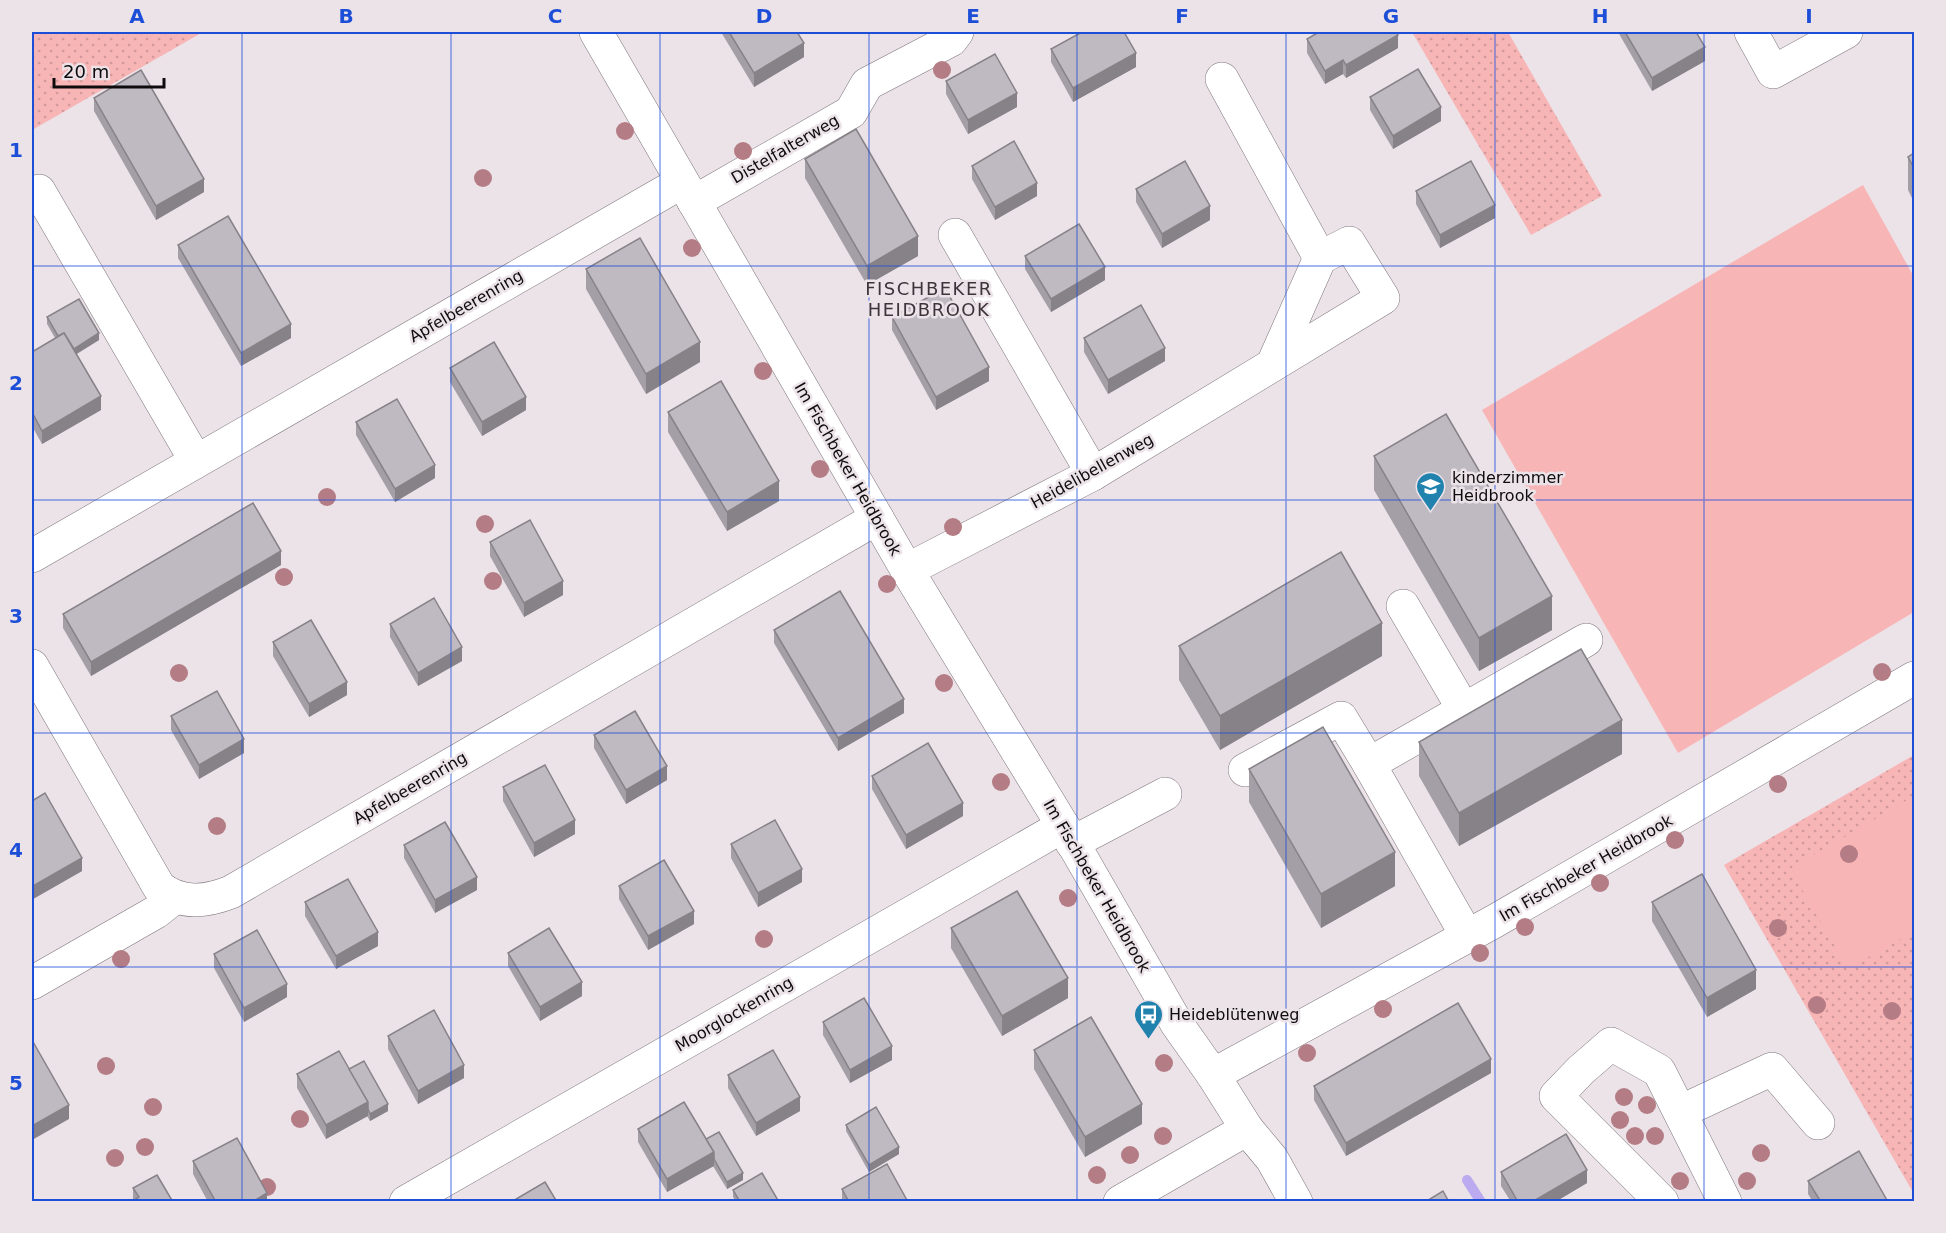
<svg xmlns="http://www.w3.org/2000/svg" width="1946" height="1233" font-family="'DejaVu Sans',sans-serif">
  <defs>
    <pattern id="grass-dots" width="8" height="8" patternUnits="userSpaceOnUse" patternTransform="scale(1.5)"><rect width="8" height="8" fill="#f8b5b6"/><path d="M2 2h.1M6 6h.1" fill="none" stroke="#d39a9b" stroke-width="1.8" stroke-linecap="round"/></pattern>
  </defs>
  <rect width="100%" height="100%" fill="#ece3e9"/>
  <g fill="url(#grass-dots)">
    <polygon points="32,32 203,32 32,130"/>
    <polygon points="1412,32 1508,32 1602,196 1531,235"/>
    <polygon points="1914,755 1914,1194 1724,865"/>
  </g>
  <g fill="#f8b5b6">
    <polygon points="1863,185 1914,277 1914,612 1678,753 1482,410"/>
    <polygon points="1914,796 1914,931 1848,969 1790,869"/>
  </g>
  <g fill="none" stroke-linecap="round" stroke-linejoin="round">
    <polyline stroke="#bbaaef" stroke-width="10" points="1467,1180 1481,1202"/>
    <defs>
      <g id="minor">
        <polyline points="596,32 907,570 1063,826 1177,1024 1213,1075 1247,1129 1272,1159 1296,1202"/>
        <polyline points="1751,32 1773,72 1846,32"/>
        <polyline points="1222,79 1320,258"/>
        <polyline points="39,191 196,461"/>
        <polyline points="694,202 851,112 867,84 951,40 957,32"/>
        <polyline points="955,235 1093,474"/>
        <polyline points="32,556 682,182"/>
        <polyline points="907,570 1093,474 1383,298 1349,243 1320,258 1273,364"/>
        <polyline points="1403,606 1464,710"/>
        <path d="M32 666 159 887C181 905 206 902 231 892L877 518"/>
        <polyline points="1245,770 1341,718 1369,764"/>
        <polyline points="1072,843 1165,794"/>
        <polyline points="1467,936 1369,764 1586,640"/>
        <polyline points="32,983 156,912 175,897"/>
        <polyline points="1213,1075 1495,921 1914,678"/>
        <polyline points="1680,1112 1772,1069 1818,1123"/>
        <polyline points="406,1202 1063,826"/>
        <polyline points="1120,1202 1247,1129"/>
        <polyline points="1662,1202 1556,1096 1581,1070 1611,1044 1659,1071 1725,1202"/>
      </g>
    </defs>
    <use href="#minor" stroke="#7e767b" stroke-width="34"/>
    <use href="#minor" stroke="#fff" stroke-width="33"/>
  </g>
  <g fill="#b47c85">
    <circle cx="942" cy="70" r="9"/>
    <circle cx="625" cy="131" r="9"/>
    <circle cx="743" cy="151" r="9"/>
    <circle cx="483" cy="178" r="9"/>
    <circle cx="692" cy="248" r="9"/>
    <circle cx="763" cy="371" r="9"/>
    <circle cx="820" cy="469" r="9"/>
    <circle cx="327" cy="497" r="9"/>
    <circle cx="485" cy="524" r="9"/>
    <circle cx="953" cy="527" r="9"/>
    <circle cx="284" cy="577" r="9"/>
    <circle cx="493" cy="581" r="9"/>
    <circle cx="887" cy="584" r="9"/>
    <circle cx="1882" cy="672" r="9"/>
    <circle cx="179" cy="673" r="9"/>
    <circle cx="944" cy="683" r="9"/>
    <circle cx="1001" cy="782" r="9"/>
    <circle cx="1778" cy="784" r="9"/>
    <circle cx="217" cy="826" r="9"/>
    <circle cx="1675" cy="840" r="9"/>
    <circle cx="1849" cy="854" r="9"/>
    <circle cx="1600" cy="883" r="9"/>
    <circle cx="1068" cy="898" r="9"/>
    <circle cx="1525" cy="927" r="9"/>
    <circle cx="1778" cy="928" r="9"/>
    <circle cx="764" cy="939" r="9"/>
    <circle cx="1480" cy="953" r="9"/>
    <circle cx="121" cy="959" r="9"/>
    <circle cx="1817" cy="1005" r="9"/>
    <circle cx="1383" cy="1009" r="9"/>
    <circle cx="1892" cy="1011" r="9"/>
    <circle cx="1307" cy="1053" r="9"/>
    <circle cx="1164" cy="1063" r="9"/>
    <circle cx="106" cy="1066" r="9"/>
    <circle cx="1624" cy="1097" r="9"/>
    <circle cx="1647" cy="1105" r="9"/>
    <circle cx="153" cy="1107" r="9"/>
    <circle cx="300" cy="1119" r="9"/>
    <circle cx="1620" cy="1120" r="9"/>
    <circle cx="1163" cy="1136" r="9"/>
    <circle cx="1635" cy="1136" r="9"/>
    <circle cx="1655" cy="1136" r="9"/>
    <circle cx="145" cy="1147" r="9"/>
    <circle cx="1761" cy="1153" r="9"/>
    <circle cx="1130" cy="1155" r="9"/>
    <circle cx="115" cy="1158" r="9"/>
    <circle cx="1097" cy="1175" r="9"/>
    <circle cx="1680" cy="1181" r="9"/>
    <circle cx="1747" cy="1181" r="9"/>
    <circle cx="267" cy="1187" r="9"/>
  </g>
  <g fill="#a49fa6">
    <polygon points="721,32 797,32 804,57 754,87"/>
    <polygon points="1618,32 1696,32 1705,61 1652,91"/>
    <polygon points="1307,39 1398,48 1346,78 1343,74 1325,84 1307,53"/>
    <polygon points="1051,49 1136,67 1073,102 1051,62"/>
    <polygon points="946,81 1017,107 968,134 946,94"/>
    <polygon points="1370,97 1441,121 1393,149 1370,110"/>
    <polygon points="94,98 204,192 156,220 94,111"/>
    <polygon points="1914,153 1914,202 1908,190 1908,157"/>
    <polygon points="805,159 918,256 867,285 805,178"/>
    <polygon points="972,166 1037,196 995,220 972,179"/>
    <polygon points="1136,189 1210,220 1162,248 1136,202"/>
    <polygon points="1416,191 1495,218 1440,248 1416,204"/>
    <polygon points="178,245 291,338 241,366 178,258"/>
    <polygon points="1025,256 1105,280 1051,312 1025,269"/>
    <polygon points="586,269 700,362 646,394 586,289"/>
    <polygon points="47,317 99,340 77,354 101,410 42,444 32,426 32,352 55,338 47,324"/>
    <polygon points="892,317 989,381 936,410 892,330"/>
    <polygon points="1084,338 1165,361 1108,394 1084,352"/>
    <polygon points="450,368 526,410 482,436 450,382"/>
    <polygon points="668,412 779,501 727,531 668,432"/>
    <polygon points="356,422 435,478 395,502 356,435"/>
    <polygon points="1374,456 1552,630 1479,671 1374,490"/>
    <polygon points="490,542 563,595 524,617 490,556"/>
    <polygon points="281,565 91,676 63,628 63,614"/>
    <polygon points="390,624 462,661 418,686 390,637"/>
    <polygon points="774,630 904,713 838,751 774,643"/>
    <polygon points="273,642 347,695 309,717 273,656"/>
    <polygon points="1179,646 1382,656 1220,750 1179,680"/>
    <polygon points="171,716 244,753 199,779 171,730"/>
    <polygon points="594,735 667,780 626,804 594,748"/>
    <polygon points="1419,742 1622,754 1459,846 1419,776"/>
    <polygon points="1249,769 1395,886 1321,928 1249,802"/>
    <polygon points="872,776 963,816 906,849 872,789"/>
    <polygon points="503,787 575,834 534,857 503,801"/>
    <polygon points="32,801 82,871 33,899 32,897"/>
    <polygon points="731,844 802,882 758,907 731,858"/>
    <polygon points="404,845 477,890 435,913 404,858"/>
    <polygon points="619,886 694,924 648,950 619,899"/>
    <polygon points="305,902 378,946 336,969 305,916"/>
    <polygon points="1652,902 1756,989 1707,1017 1652,921"/>
    <polygon points="951,928 1068,998 1002,1036 951,948"/>
    <polygon points="508,953 582,996 540,1021 508,966"/>
    <polygon points="214,954 287,997 244,1022 214,968"/>
    <polygon points="823,1022 892,1060 850,1083 823,1035"/>
    <polygon points="388,1036 464,1078 418,1104 388,1049"/>
    <polygon points="1034,1050 1142,1124 1085,1157 1034,1069"/>
    <polygon points="349,1069 388,1111 370,1121 367,1116 326,1139 297,1088 297,1074"/>
    <polygon points="1491,1073 1346,1156 1314,1100 1314,1086"/>
    <polygon points="728,1075 800,1111 756,1136 728,1088"/>
    <polygon points="846,1125 899,1154 869,1172 846,1131"/>
    <polygon points="638,1129 706,1139 743,1180 727,1189 713,1166 667,1192 638,1142"/>
    <polygon points="193,1161 267,1202 208,1202 193,1174"/>
    <polygon points="1501,1172 1587,1183 1555,1202 1511,1202 1501,1186"/>
    <polygon points="1808,1181 1888,1202 1813,1202 1808,1194"/>
    <polygon points="133,1188 173,1202 133,1200"/>
    <polygon points="842,1189 908,1202 842,1202"/>
    <polygon points="733,1190 779,1202 736,1202 733,1197"/>
  </g>
  <g fill="#868287">
    <polygon points="1398,35 1398,48 1346,78 1346,65"/>
    <polygon points="804,43 804,57 754,87 754,73"/>
    <polygon points="1705,47 1705,61 1652,91 1652,78"/>
    <polygon points="1136,53 1136,67 1073,102 1073,88"/>
    <polygon points="1343,60 1343,74 1325,84 1325,71"/>
    <polygon points="1017,93 1017,107 968,134 968,120"/>
    <polygon points="1441,107 1441,121 1393,149 1393,136"/>
    <polygon points="204,179 204,192 156,220 156,206"/>
    <polygon points="1037,183 1037,196 995,220 995,207"/>
    <polygon points="1495,205 1495,218 1440,248 1440,235"/>
    <polygon points="1210,206 1210,220 1162,248 1162,234"/>
    <polygon points="918,236 918,256 867,285 867,266"/>
    <polygon points="1105,267 1105,280 1051,312 1051,299"/>
    <polygon points="291,324 291,338 241,366 241,353"/>
    <polygon points="99,333 99,340 71,357 71,350"/>
    <polygon points="700,342 700,362 646,394 646,374"/>
    <polygon points="1165,348 1165,361 1108,394 1108,380"/>
    <polygon points="989,367 989,381 936,410 936,397"/>
    <polygon points="101,396 101,410 42,444 42,431"/>
    <polygon points="526,397 526,410 482,436 482,422"/>
    <polygon points="435,465 435,478 395,502 395,489"/>
    <polygon points="779,481 779,501 727,531 727,512"/>
    <polygon points="281,551 281,565 91,676 91,662"/>
    <polygon points="563,581 563,595 524,617 524,603"/>
    <polygon points="1552,596 1552,630 1479,671 1479,638"/>
    <polygon points="1382,623 1382,656 1220,750 1220,716"/>
    <polygon points="462,647 462,661 418,686 418,673"/>
    <polygon points="347,682 347,695 309,717 309,704"/>
    <polygon points="904,699 904,713 838,751 838,738"/>
    <polygon points="1622,720 1622,754 1459,846 1459,813"/>
    <polygon points="244,739 244,753 199,779 199,765"/>
    <polygon points="667,766 667,780 626,804 626,790"/>
    <polygon points="963,803 963,816 906,849 906,835"/>
    <polygon points="575,820 575,834 534,857 534,843"/>
    <polygon points="1395,852 1395,886 1321,928 1321,894"/>
    <polygon points="82,858 82,871 33,899 33,886"/>
    <polygon points="802,869 802,882 758,907 758,893"/>
    <polygon points="477,877 477,890 435,913 435,900"/>
    <polygon points="694,911 694,924 648,950 648,936"/>
    <polygon points="378,932 378,946 336,969 336,956"/>
    <polygon points="1756,970 1756,989 1707,1017 1707,998"/>
    <polygon points="1068,978 1068,998 1002,1036 1002,1016"/>
    <polygon points="582,982 582,996 540,1021 540,1007"/>
    <polygon points="287,984 287,997 244,1022 244,1008"/>
    <polygon points="892,1046 892,1060 850,1083 850,1070"/>
    <polygon points="1491,1059 1491,1073 1346,1156 1346,1143"/>
    <polygon points="464,1065 464,1078 418,1104 418,1091"/>
    <polygon points="800,1097 800,1111 756,1136 756,1123"/>
    <polygon points="368,1102 368,1116 326,1139 326,1125"/>
    <polygon points="388,1104 388,1111 370,1121 370,1114"/>
    <polygon points="1142,1104 1142,1124 1085,1157 1085,1137"/>
    <polygon points="69,1105 69,1119 32,1140 32,1126"/>
    <polygon points="899,1147 899,1154 869,1172 869,1165"/>
    <polygon points="714,1152 714,1166 667,1192 667,1179"/>
    <polygon points="1587,1170 1587,1183 1555,1202 1532,1202"/>
    <polygon points="743,1173 743,1180 727,1189 727,1182"/>
    <polygon points="267,1193 267,1202 252,1202"/>
  </g>
  <g fill="#bfb9c1" stroke="#868287" stroke-width="1.5">
    <polygon points="729,32 797,32 804,43 754,73"/>
    <polygon points="1082,32 1124,32 1136,53 1073,88 1051,49"/>
    <polygon points="1319,32 1396,32 1398,35 1346,65 1343,60 1325,71 1307,39"/>
    <polygon points="1625,32 1696,32 1705,47 1652,78"/>
    <polygon points="995,54 1017,93 968,120 946,81"/>
    <polygon points="1418,69 1441,107 1393,136 1370,97"/>
    <polygon points="141,70 204,179 156,206 94,98"/>
    <polygon points="856,129 918,236 867,266 805,159"/>
    <polygon points="1014,141 1037,183 995,207 972,166"/>
    <polygon points="1914,153 1914,168 1908,157"/>
    <polygon points="1185,161 1210,206 1162,234 1136,189"/>
    <polygon points="1471,161 1495,205 1440,235 1416,191"/>
    <polygon points="228,216 291,324 241,353 178,245"/>
    <polygon points="1079,224 1105,267 1051,299 1025,256"/>
    <polygon points="640,238 700,342 646,374 586,269"/>
    <polygon points="945,288 989,367 936,397 892,317"/>
    <polygon points="79,299 99,333 74,349 64,333 58,336 47,317"/>
    <polygon points="1141,305 1165,348 1108,380 1084,338"/>
    <polygon points="64,333 101,396 42,431 32,412 32,352"/>
    <polygon points="494,342 526,397 482,422 450,368"/>
    <polygon points="721,381 779,481 727,512 668,412"/>
    <polygon points="397,399 435,465 395,489 356,422"/>
    <polygon points="1446,414 1552,596 1479,638 1374,456"/>
    <polygon points="253,503 281,551 91,662 63,614"/>
    <polygon points="530,520 563,581 524,603 490,542"/>
    <polygon points="1341,552 1382,623 1220,716 1179,646"/>
    <polygon points="840,591 904,699 838,738 774,630"/>
    <polygon points="434,598 462,647 418,673 390,624"/>
    <polygon points="311,620 347,682 309,704 273,642"/>
    <polygon points="1581,649 1622,720 1459,813 1419,742"/>
    <polygon points="217,691 244,739 199,765 171,716"/>
    <polygon points="635,711 667,766 626,790 594,735"/>
    <polygon points="1323,727 1395,852 1321,894 1249,769"/>
    <polygon points="928,743 963,803 906,835 872,776"/>
    <polygon points="545,765 575,820 534,843 503,787"/>
    <polygon points="45,793 82,858 33,886 32,884 32,801"/>
    <polygon points="775,820 802,869 758,893 731,844"/>
    <polygon points="445,822 477,877 435,900 404,845"/>
    <polygon points="664,860 694,911 648,936 619,886"/>
    <polygon points="1702,874 1756,970 1707,998 1652,902"/>
    <polygon points="348,879 378,932 336,956 305,902"/>
    <polygon points="1017,891 1068,978 1002,1016 951,928"/>
    <polygon points="549,928 582,982 540,1007 508,953"/>
    <polygon points="257,930 287,984 244,1008 214,954"/>
    <polygon points="864,998 892,1046 850,1070 823,1022"/>
    <polygon points="1458,1003 1491,1059 1346,1143 1314,1086"/>
    <polygon points="434,1010 464,1065 418,1091 388,1036"/>
    <polygon points="1091,1017 1142,1104 1085,1137 1034,1050"/>
    <polygon points="32,1040 69,1105 32,1126"/>
    <polygon points="773,1050 800,1097 756,1123 728,1075"/>
    <polygon points="339,1051 368,1102 326,1125 297,1074"/>
    <polygon points="364,1061 388,1104 370,1114 368,1109 368,1102 349,1069"/>
    <polygon points="684,1102 714,1152 667,1179 638,1129"/>
    <polygon points="876,1107 899,1147 869,1165 846,1125"/>
    <polygon points="719,1132 743,1173 727,1182 714,1159 714,1152 706,1139"/>
    <polygon points="1566,1134 1587,1170 1532,1202 1518,1202 1501,1172"/>
    <polygon points="237,1138 267,1193 252,1202 216,1202 193,1161"/>
    <polygon points="1859,1151 1888,1202 1821,1202 1808,1181"/>
    <polygon points="887,1164 908,1202 849,1202 842,1189"/>
    <polygon points="762,1173 779,1202 740,1202 733,1190"/>
    <polygon points="157,1175 173,1202 131,1202 139,1197 133,1188"/>
    <polygon points="545,1182 557,1202 511,1202"/>
    <polygon points="1443,1191 1449,1202 1425,1202"/>
  </g>
  <path fill="none" stroke="#1d4ed8" stroke-width="1.5" stroke-opacity="0.55" d="M242 32V1202M451 32V1202M660 32V1202M869 32V1202M1077 32V1202M1286 32V1202M1495 32V1202M1704 32V1202M32 266H1914M32 500H1914M32 733H1914M32 967H1914"/>
  <defs>
    <symbol id="school-pin" viewBox="-11 -11 22 30"><path d="M0 17L-7.5 6A9.5 9.5 0 1 1 7.5 6Z" fill="#2282ae" stroke="#ece3e9"/><path d="M0-5L7-2L0 1L-7-2ZM-4 1L0 2.5L4 1V4Q0 6-4 4Z" fill="#fff"/></symbol>
    <symbol id="bus-pin" viewBox="-11 -11 22 30"><path d="M0 17L-7.5 6A9.5 9.5 0 1 1 7.5 6Z" fill="#2282ae" stroke="#ece3e9"/><path d="M-5-6H5V4H4V6H2V4H-2V6H-4V4H-5ZM-3.5-4V0h7V-4ZM-3.5 1.2v1.5H-2V1.2ZM2 1.2v1.5H3.5V1.2Z" fill="#fff"/></symbol>
  </defs>
  <g fill-rule="evenodd">
    <use href="#school-pin" x="1414" y="470" width="33" height="45"/>
    <use href="#bus-pin" x="1132" y="998" width="33" height="45"/>
  </g>
  <g text-anchor="middle" dominant-baseline="central" stroke-width="5" stroke-linejoin="round" paint-order="stroke">
    <g font-size="16" fill="#0e0b0d" stroke="#ece3e9">
      <text transform="translate(785 149) rotate(-30)">Distelfalterweg</text>
      <text transform="translate(466 306) rotate(-30)">Apfelbeerenring</text>
      <text transform="translate(848 469) rotate(60)">Im Fischbeker Heidbrook</text>
      <text transform="translate(1092 471) rotate(-29)">Heidelibellenweg</text>
      <text transform="translate(410 788) rotate(-30)">Apfelbeerenring</text>
      <text transform="translate(1586 868) rotate(-30)">Im Fischbeker Heidbrook</text>
      <text transform="translate(1097 886) rotate(60)">Im Fischbeker Heidbrook</text>
      <text transform="translate(734 1014) rotate(-30)">Moorglockenring</text>
    </g>
    <g font-size="16" fill="#0e0b0d" stroke="#ece3e9" text-anchor="start">
      <text x="1452" y="477">kinderzimmer<tspan x="1452" dy="18">Heidbrook</tspan></text>
      <text x="1169" y="1014">Heideblütenweg</text>
    </g>
    <g font-size="18" letter-spacing="1.5" fill="#3b3439" stroke="#ece3e9">
      <text x="929" y="288">FISCHBEKER<tspan x="929" dy="21">HEIDBROOK</tspan></text>
    </g>
  </g>
  <rect width="1946" height="1233" fill="none" stroke="#ece3e9" stroke-width="66"/>
  <path d="M54 78v9h110v-9" fill="none" stroke="#0e0b0d" stroke-width="3"/>
  <text x="63" y="78" font-size="18" fill="#0e0b0d" stroke="#ece3e9" stroke-width="4.5" paint-order="stroke">20 m</text>
  <rect x="33" y="33" width="1880" height="1167" fill="none" stroke="#1d4ed8" stroke-width="2"/>
  <g font-size="20" text-anchor="middle" font-weight="bold" fill="#1d4ed8">
    <text x="137" y="23">A</text>
    <text x="346" y="23">B</text>
    <text x="555" y="23">C</text>
    <text x="764" y="23">D</text>
    <text x="973" y="23">E</text>
    <text x="1182" y="23">F</text>
    <text x="1391" y="23">G</text>
    <text x="1600" y="23">H</text>
    <text x="1809" y="23">I</text>
    <text x="16" y="157">1</text>
    <text x="16" y="390">2</text>
    <text x="16" y="623">3</text>
    <text x="16" y="857">4</text>
    <text x="16" y="1090">5</text>
  </g>
</svg>
